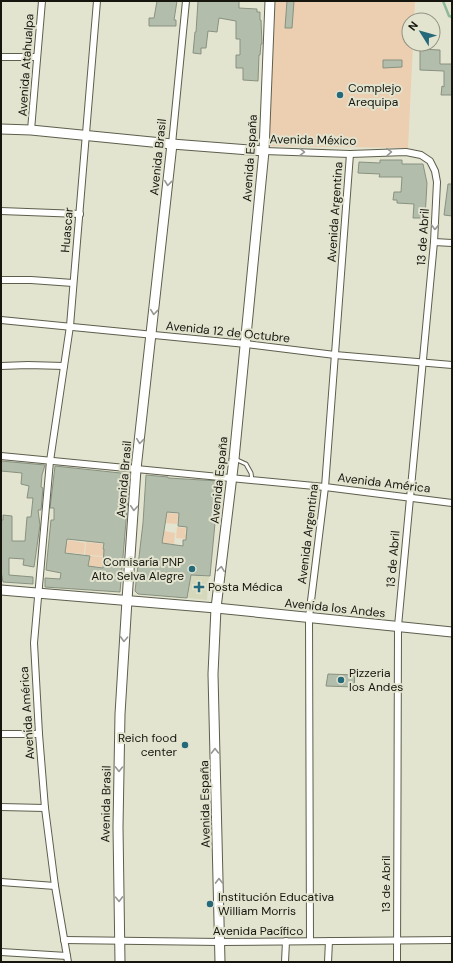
<svg xmlns="http://www.w3.org/2000/svg" width="453" height="963" font-family="'DM Sans',sans-serif">
  <rect width="100%" height="100%" fill="#e3e4cf"/>
  <polygon fill="#d6d8bc" points="191,575 209,577 207,600 188,598"/>
  <g fill="#ecceb1">
    <polygon points="275,1 415,1 414,20 409,20 409,44 413,44 408,148 267,146"/>
    <polygon points="168,513 178,514 177,524 166,523"/>
    <polygon points="177,527 186,528 185,534 189,534 188,539 176,538"/>
    <polygon points="164,531 175,533 174,544 163,543"/>
    <polygon points="68,540 85,543 84,554 63,552 64,544 67,545"/>
    <polygon points="86,542 103,544 102,549 105,549 105,556 85,555"/>
    <polygon points="90,556 103,557 102,567 89,566"/>
  </g>
  <g fill="none" stroke-linecap="round" stroke-linejoin="round">
    <polyline stroke="#8eb999" stroke-width="2.5" points="443,1 449,16 452,17"/>
  </g>
  <g fill="#b3bdab" stroke="#889180" fill-rule="evenodd">
    <polygon points="157,1 177,1 174,20 176,20 176,26 149,26 149,18 154,18"/>
    <polygon points="198,1 239,1 239,8 257,9 257,12 260,12 260,20 261,20 262,44 261,44 260,55 259,55 258,81 243,80 243,68 236,68 236,55 240,55 240,39 236,39 236,21 219,18 217,32 208,31 206,48 201,48 201,54 193,53 195,32 196,32"/>
    <polygon points="287,1 294,1 292,28 285,28"/>
    <polygon points="420,49 440,50 440,64 452,64 452,95 441,95 442,86 444,87 444,71 420,70"/>
    <polygon points="383,60 402,60 402,67 383,68"/>
    <polygon points="380,160 402,160 402,164 423,164 427,183 425,218 413,218 414,204 397,203 397,200 393,200 394,192 401,192 402,177 379,177 380,174 358,173 359,162 380,163"/>
    <polygon points="448,184 452,184 452,216 444,215"/>
    <polygon points="1,461 45,465 42,475 41,487 43,488 41,510 38,510 40,525 34,567 23,565 24,559 9,558 9,575 33,577 33,584 3,582 1,572 1,520 3,520 3,515 12,516 12,541 25,541 27,517 31,517 33,498 27,498 29,486 21,484 22,473 1,471"/>
    <path d="M55 466 130 474 120 592 45 587V578L60 579 61 573 46 570 51 520H54V508H50ZM67 539 104 543 103 549H104L103 568 88 566 90 556 65 553Z"/>
    <path d="M146 475 168 477V478L219 481 210 576 191 575 187 598 138 594 135 591 143 523ZM167 512 179 513 178 526 187 527 186 540H183V546L162 543Z"/>
    <polygon points="328,674 355,675 354,687 326,686"/>
  </g>
  <g fill="none" stroke-linecap="round" stroke-linejoin="round">
    <defs>
      <polyline id="lane" points="235,459 246,464 251,473 252,480"/>
      <g id="street">
        <polyline points="1,57 37,57"/>
        <polyline points="31,130 42,1"/>
        <polyline points="172,144 186,1"/>
        <polyline points="264,151 350,154 406,152 421,155 430,161 435,171 437,182 434,242 398,626 397,962"/>
        <polyline points="1,211 80,214"/>
        <polyline points="434,242 452,243"/>
        <polyline points="1,280 31,280 73,283"/>
        <polyline points="1,320 246,344 335,355 452,365"/>
        <polyline points="1,366 28,365 64,366"/>
        <polyline points="1,456 325,487 452,503"/>
        <polyline points="1,734 39,734"/>
        <polyline points="1,807 45,808"/>
        <polyline points="1,882 55,886"/>
        <polyline points="64,940 220,942 452,940"/>
        <polyline points="310,941 309,617 325,487 350,154"/>
        <polyline points="1,952 67,956"/>
        <polyline points="68,962 55,886 45,808 39,734 34,643 50,461 70,326 97,1"/>
        <polyline points="285,962 286,941"/>
        <polyline points="328,962 329,941"/>
      </g>
      <g id="secondary">
        <polyline points="1,129 31,130 172,144 264,151"/>
        <polyline points="1,590 216,608 452,632"/>
        <polyline points="120,962 118,827 120,714 127,600 136,469 172,144"/>
        <polyline points="220,962 213,674 216,608 234,459 264,151 270,1"/>
      </g>
    </defs>
    <use href="#lane" stroke="#5d5e4c" stroke-width="5"/>
    <use href="#street" stroke="#5d5e4c" stroke-width="8"/>
    <use href="#secondary" stroke="#5d5e4c" stroke-width="11"/>
    <use href="#lane" stroke="#fff" stroke-width="3"/>
    <use href="#street" stroke="#fff" stroke-width="6"/>
    <use href="#secondary" stroke="#fff" stroke-width="9"/>
  </g>
  <defs><path id="oneway-chevron" d="M-2-3.5L2.5 0L-2 3.5" fill="none" stroke-width="1.6" stroke-linecap="round" stroke-linejoin="round"/></defs>
  <g stroke="#969693">
    <use href="#oneway-chevron" transform="translate(302 152) rotate(2)"/>
    <use href="#oneway-chevron" transform="translate(389 152) rotate(-2)"/>
    <use href="#oneway-chevron" transform="translate(168 183) rotate(96)"/>
    <use href="#oneway-chevron" transform="translate(435 227) rotate(92)"/>
    <use href="#oneway-chevron" transform="translate(154 312) rotate(96)"/>
    <use href="#oneway-chevron" transform="translate(140 441) rotate(96)"/>
    <use href="#oneway-chevron" transform="translate(134 508) rotate(94)"/>
    <use href="#oneway-chevron" transform="translate(221 569) rotate(-83)"/>
    <use href="#oneway-chevron" transform="translate(124 639) rotate(93)"/>
    <use href="#oneway-chevron" transform="translate(215 751) rotate(-91)"/>
    <use href="#oneway-chevron" transform="translate(119 769) rotate(91)"/>
    <use href="#oneway-chevron" transform="translate(219 881) rotate(-91)"/>
    <use href="#oneway-chevron" transform="translate(119 899) rotate(89)"/>
  </g>
  <g fill="#25697a" stroke="#e3e4cf" stroke-width="1.5">
    <circle cx="340" cy="95" r="4"/>
    <circle cx="192" cy="569" r="4"/>
    <path d="M197 581h4v4h4v4h-4v4h-4v-4h-4v-4h4z"/>
    <circle cx="341" cy="680" r="4"/>
    <circle cx="185" cy="745" r="4"/>
    <circle cx="210" cy="904" r="4"/>
  </g>
  <g text-anchor="middle" dominant-baseline="central" stroke-width="4" stroke-linejoin="round" paint-order="stroke">
    <g font-size="12" fill="#16160f" stroke="#e3e4cf">
      <text transform="translate(26 65) rotate(-86)">Avenida Atahualpa</text>
      <text transform="translate(313 140) rotate(1)">Avenida México</text>
      <text transform="translate(158 157) rotate(-84)">Avenida Brasil</text>
      <text transform="translate(250 158) rotate(-86)">Avenida España</text>
      <text transform="translate(335 212) rotate(-86)">Avenida Argentina</text>
      <text transform="translate(67 230) rotate(-85)">Huascar</text>
      <text transform="translate(423 237) rotate(-86)">13 de Abril</text>
      <text transform="translate(228 332) rotate(6)">Avenida 12 de Octubre</text>
      <text transform="translate(124 479) rotate(-85)">Avenida Brasil</text>
      <text transform="translate(219 480) rotate(-84)">Avenida España</text>
      <text transform="translate(384 483) rotate(7)">Avenida América</text>
      <text transform="translate(308 534) rotate(-83)">Avenida Argentina</text>
      <text transform="translate(393 559) rotate(-85)">13 de Abril</text>
      <text transform="translate(335 608) rotate(6)">Avenida los Andes</text>
      <text transform="translate(27 713) rotate(-94)">Avenida América</text>
      <text transform="translate(106 804) rotate(-89)">Avenida Brasil</text>
      <text transform="translate(205 804) rotate(-91)">Avenida España</text>
      <text transform="translate(386 884) rotate(-90)">13 de Abril</text>
      <text x="258" y="931">Avenida Pacífico</text>
    </g>
    <g font-size="12" fill="#16160f" stroke="#e3e4cf" text-anchor="start">
      <text x="348" y="88">Complejo<tspan x="348" dy="14">Arequipa</tspan></text>
      <text x="184" y="562" text-anchor="end">Comisaría PNP<tspan x="184" dy="14">Alto Selva Alegre</tspan></text>
      <text x="208" y="587">Posta Médica</text>
      <text x="349" y="673">Pizzeria<tspan x="349" dy="14">los Andes</tspan></text>
      <text x="177" y="738" text-anchor="end">Reich food<tspan x="177" dy="14">center</tspan></text>
      <text x="218" y="897">Institución Educativa<tspan x="218" dy="14">William Morris</tspan></text>
    </g>
  </g>
  <rect width="453" height="963" fill="none" stroke="#16160f" stroke-width="4"/>
  <g transform="translate(421 32) rotate(307)"><circle r="19" fill="#e3e4cf" stroke="#919282"/>
  <path d="M0-3L7 15L0 10L-7 15Z" fill="#25697a"/>
  <text y="-6" font-size="11" font-weight="bold" text-anchor="middle" fill="#16160f">N</text>
  </g>
</svg>
